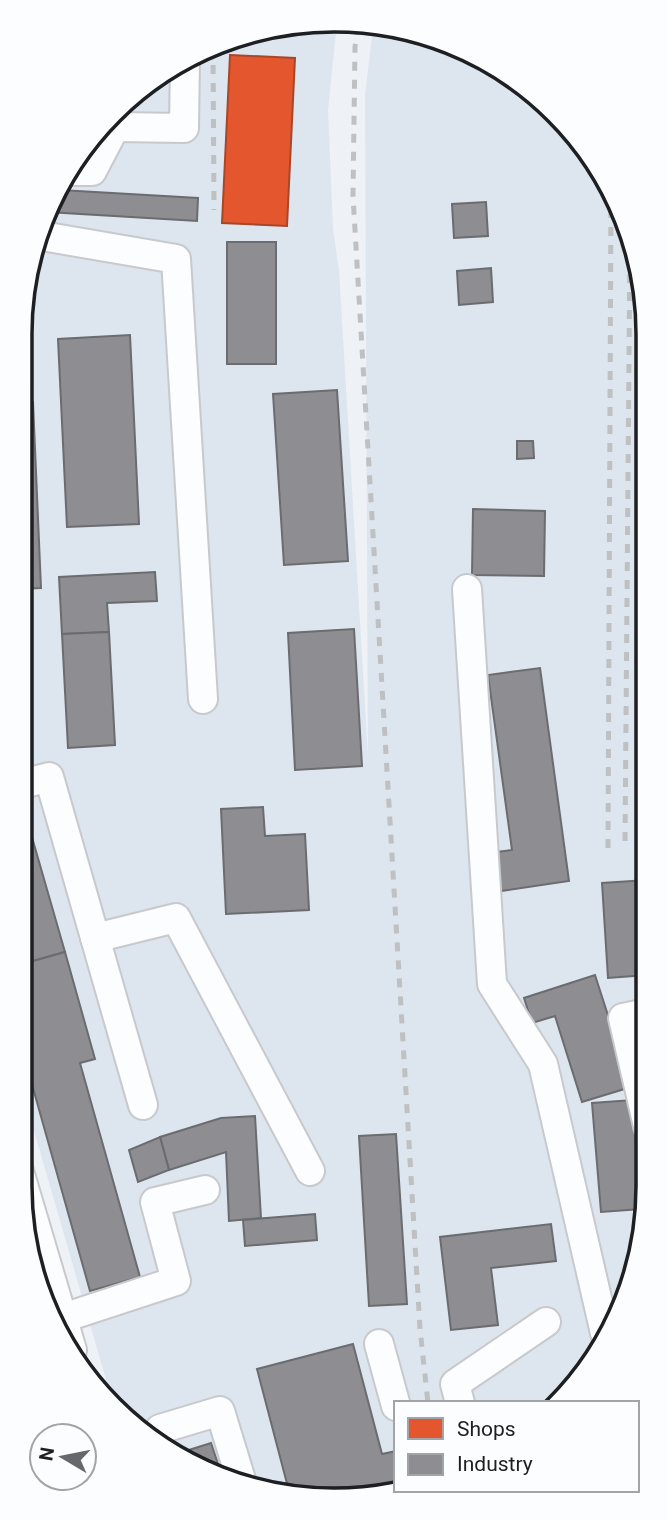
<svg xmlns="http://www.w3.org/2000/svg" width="667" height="1520" font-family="Roboto,sans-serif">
  <rect width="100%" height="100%" fill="#eef1f6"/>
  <polygon fill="#dde5ef" points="313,20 337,23 328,110 333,229 339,271 368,757 365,95 373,28 435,36 524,84 583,142 624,213 645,292 648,1186 631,1288 570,1393 559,1403 396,1403 396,1490 398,1490 375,1498 273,1495 177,1459 114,1407 19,1079 19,333 36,232 98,126 195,51"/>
  <polygon fill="#e4572e" stroke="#a8462a" stroke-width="2" points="230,55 295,58 287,226 222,223"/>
  <g fill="#8d8d92" stroke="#6b6c70" stroke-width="2">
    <polygon points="60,190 198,198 197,221 48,212"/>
    <polygon points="486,202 488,236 454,238 452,204"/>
    <rect x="227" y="242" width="49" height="122"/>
    <polygon points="491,268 493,302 459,305 457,271"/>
    <polygon points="130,335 139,524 67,527 58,339"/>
    <polygon points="337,390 348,561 284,565 273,394"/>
    <polygon points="33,402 41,588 19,589 19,403"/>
    <polygon points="517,441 533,441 534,458 517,459"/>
    <polygon points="473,509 545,511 544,576 472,575"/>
    <polygon points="155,572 157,601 107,603 109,632 62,634 59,577"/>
    <polygon points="354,629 362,766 295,770 288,633"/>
    <polygon points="109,632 115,745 68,748 62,634"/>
    <polygon points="540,668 569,881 494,892 488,853 512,850 488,675"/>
    <polygon points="23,806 65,952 19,965 19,807"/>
    <polygon points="263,807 265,836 305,834 309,910 226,914 221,809"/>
    <polygon points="647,880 647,975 608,978 602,883"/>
    <polygon points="65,952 95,1059 80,1063 140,1277 90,1291 19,1038 19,965"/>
    <polygon points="595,975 631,1087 582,1102 555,1016 532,1023 524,998"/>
    <polygon points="633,1100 641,1209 601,1212 592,1103"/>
    <polygon points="255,1116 261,1218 229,1221 226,1152 169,1170 160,1137 221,1118"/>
    <polygon points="396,1134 407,1304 369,1306 359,1136"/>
    <polygon points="160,1137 169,1170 138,1182 129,1150"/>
    <polygon points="315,1214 317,1240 245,1246 243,1220"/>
    <polygon points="551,1224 556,1261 491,1268 498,1325 451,1330 440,1237"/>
    <polygon points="353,1344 382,1454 396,1451 396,1490 398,1490 375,1498 290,1495 257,1369"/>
    <polygon points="211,1443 222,1476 173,1455"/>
  </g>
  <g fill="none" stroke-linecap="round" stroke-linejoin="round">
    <defs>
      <g id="minor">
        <polyline points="115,127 184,128 185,59"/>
        <polyline points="72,171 92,171 115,127 115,113"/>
        <polyline points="36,235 176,259 203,699"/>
        <polyline points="467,589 492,984 543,1064 605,1333"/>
        <polyline points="19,785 49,777 143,1105"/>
        <polyline points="95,938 176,918 310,1171"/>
        <polyline points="647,1013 623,1018 648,1126"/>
        <polyline points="19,1171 72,1350"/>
        <polyline points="63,1318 176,1281 155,1202 205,1190"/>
        <polyline points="379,1344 396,1406"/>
        <polyline points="460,1403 455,1384 546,1322"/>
        <polyline points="160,1429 220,1411 242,1483"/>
      </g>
    </defs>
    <use href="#minor" stroke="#c7c9cd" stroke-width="32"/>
    <use href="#minor" stroke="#fcfdfe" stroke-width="28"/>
    <g stroke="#bfc0c1" stroke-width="5" stroke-dasharray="9 9" stroke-linecap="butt">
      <polyline points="358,26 355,47 353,196 420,1329 428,1403"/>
      <polyline points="213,47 214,210"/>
      <polyline points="625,841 630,237"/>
      <polyline points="608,848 611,190"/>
    </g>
  </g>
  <path d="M0 0H667V1520H0ZM334 32H334A302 302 0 0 1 636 334V1186A302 302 0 0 1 334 1488H334A302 302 0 0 1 32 1186V334A302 302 0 0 1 334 32Z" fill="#fbfdff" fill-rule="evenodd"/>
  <path fill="none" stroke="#1d1f22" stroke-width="3.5" d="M334 32H334A302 302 0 0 1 636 334V1186A302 302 0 0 1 334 1488H334A302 302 0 0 1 32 1186V334A302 302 0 0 1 334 32Z"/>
  <rect x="394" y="1401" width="245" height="91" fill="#fbfdff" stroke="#a2a4a7" stroke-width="2"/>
  <rect x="408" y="1418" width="35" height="21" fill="#e4572e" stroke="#a2a4a7" stroke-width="2"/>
  <text x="457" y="1436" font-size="21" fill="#1d1f22">Shops</text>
  <rect x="408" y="1454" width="35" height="21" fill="#8d8d92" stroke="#a2a4a7" stroke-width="2"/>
  <text x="457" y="1471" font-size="21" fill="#1d1f22">Industry</text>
  <g transform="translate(63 1457) rotate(280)"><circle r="33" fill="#fbfdff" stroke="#a2a4a7" stroke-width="2"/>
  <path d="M0-5L12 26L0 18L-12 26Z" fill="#66686c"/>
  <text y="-10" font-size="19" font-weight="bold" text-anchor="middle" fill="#1d1f22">N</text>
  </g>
</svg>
